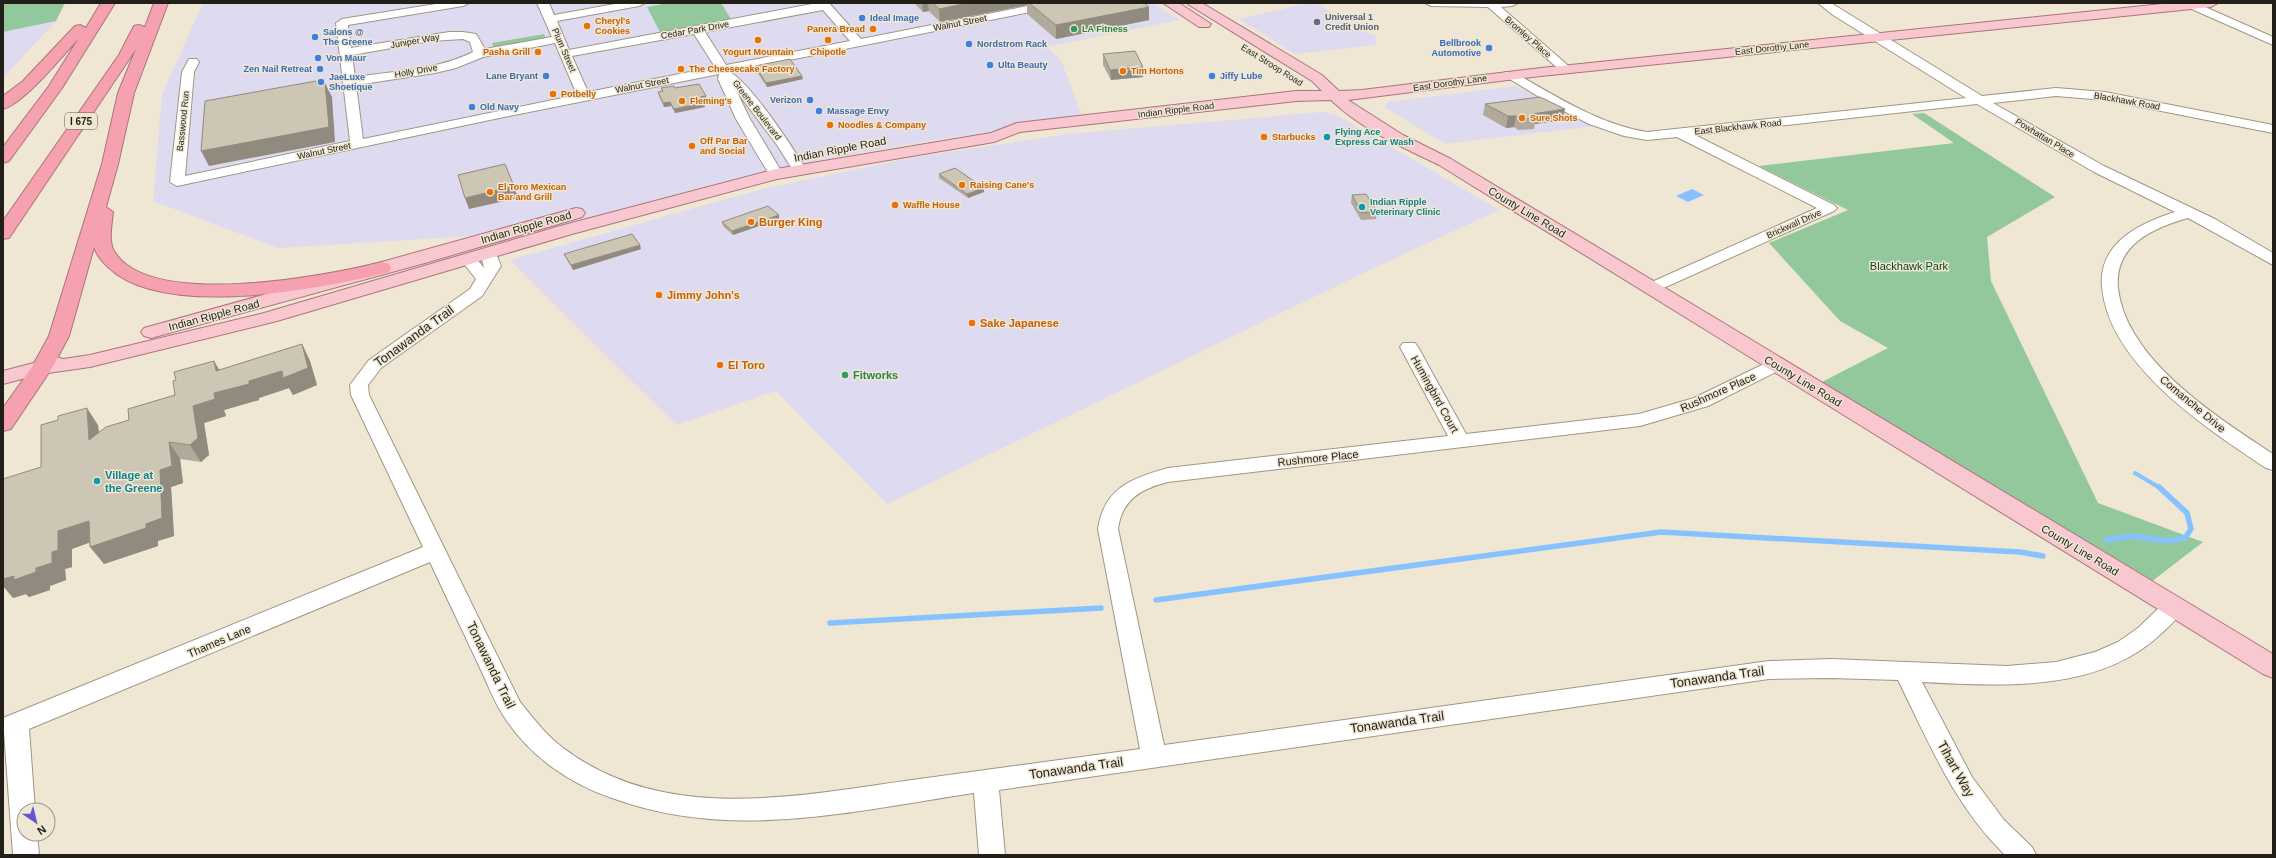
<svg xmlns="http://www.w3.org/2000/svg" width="2276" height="858" font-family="Helvetica,sans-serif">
  <rect width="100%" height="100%" fill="#efe7d4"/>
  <g fill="#dedaf0">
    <polygon points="203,3 1152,3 1179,20 1046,47 1061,60 1084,121 947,138 825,159 750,176 539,232 278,248 153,201 162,95"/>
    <polygon points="1309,3 1315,3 1375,36 1376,45 1295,54 1239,19"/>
    <polygon points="56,21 3,78 3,32"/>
    <polygon points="1516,86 1594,126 1445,144 1385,107 1388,102"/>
    <polygon points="1323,112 1337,115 1499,210 1355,277 887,504 776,391 676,425 510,260 759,190 915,157 1068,134"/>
  </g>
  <g fill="#93c89d">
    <polygon points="3,3 65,3 56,21 3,32"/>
    <polygon points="669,3 721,3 731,19 660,32 647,7"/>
    <polygon points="544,34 546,39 494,49 492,43"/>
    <polygon points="1924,113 2055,197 1987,237 1991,281 2098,503 2203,542 2151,582 1820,383 1888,348 1840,321 1769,243 1848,210 1759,166 1954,143 1912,114"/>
  </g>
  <polygon fill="#87c1ff" points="1692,189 1704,195 1688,202 1676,196"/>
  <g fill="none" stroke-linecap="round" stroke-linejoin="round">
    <polyline stroke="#87c1ff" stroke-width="4" points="2135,473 2160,488"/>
    <g stroke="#87c1ff" stroke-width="5.5">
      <polyline points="2106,540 2130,536 2168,541 2185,538 2191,529 2187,513 2159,487"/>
      <polyline points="1156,600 1661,532 2020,552 2043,556"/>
      <polyline points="830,623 1101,608"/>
    </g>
    <defs>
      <g id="minor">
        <path d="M442 3H469L463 6 348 25 351 48 449 32H463L476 34 485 49 552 37 537 3H549L554 15 620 3H645L639 6 557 21 569 50 817 3H829L861 39 1043 3H1066L1060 6 730 72C752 85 791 145 806 169L804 172H794L777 145 737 92 750 119 783 174 776 178 769 174 736 119 718 79 719 74 504 117 177 186 170 182 182 72 189 59H197L199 62 194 72 185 176 350 141 336 23 342 19ZM823 10 850 41 726 65 705 32ZM694 34 715 67 588 92 572 56ZM463 39 470 42 473 52C437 70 395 71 355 77L352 55 431 41ZM555 43 577 95 363 139 356 85 435 73 456 68 483 57Z"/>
        <polygon points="1425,3 1518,3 1512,6 1501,7 1572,69 1570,72 1562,72 1488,7 1431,6"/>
        <path d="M1818 3H1831L1982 96 2056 88 2105 92 2273 125V133L2105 100 2056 96 1993 103 2104 166 2215 219 2273 253V265L2188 218C2153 228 2114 245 2118 288 2126 360 2217 417 2273 454V470L2266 468C2206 428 2109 365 2102 287 2098 243 2140 223 2175 212L2094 172 1977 104 1695 135 1834 205 1837 208 1834 211 1657 291H1645L1643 288 1645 285 1817 208 1677 137 1647 140 1624 136 1589 124 1554 106 1503 75 1505 72H1513C1556 96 1598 124 1647 132L1966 98 1833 15Z"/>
        <polygon points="2187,3 2196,3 2273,37 2273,45 2187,7"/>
        <path d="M489 249 495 251 501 266 482 296 381 368 368 385 369 395 520 702C533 718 546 735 562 747 663 825 797 796 912 780 988 770 1064 759 1140 749L1098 529C1104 488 1132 478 1168 468L1448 436 1400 347 1403 343H1415L1418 347 1466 434 1639 414 1694 398 1770 361H1782L1785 365 1782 369 1708 406 1640 426 1168 482C1141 489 1122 499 1118 529L1164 745 1769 661 1831 659 2007 666 2056 662 2095 652 2118 642 2138 628 2166 601 2174 599 2182 601 2185 607C2180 617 2171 624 2163 632 2100 693 2003 686 1922 682L1972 777 2004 820 2032 847 2036 855H2005C1954 805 1929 743 1898 680L1831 678 1769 679 999 790 1005 855H979L974 793C852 811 732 842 612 798 568 783 528 755 503 715 493 700 487 682 479 666 463 631 446 597 430 562L29 729 35 810H24V834H37L39 855H13L3 718 423 547 351 395 350 385 369 360 470 289 476 279 461 260 463 257H475L484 268 481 254 483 251Z"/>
      </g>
      <g id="major">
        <polygon points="1163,3 1179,3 1211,24 1209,27 1199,27"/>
        <path d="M1186 3H1202L1322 75 1339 91 1362 90 1541 68 2172 3H2218L2211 7 1541 76 1348 100 1403 135 1451 159 2273 654V678L2263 674 1439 165C1402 147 1361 129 1331 100L1296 101 1020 132 994 142 777 179 572 234 277 321 90 367 41 374 3 384V371L56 357 63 359 90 355 264 313 560 226 776 169 991 133 1017 123 1296 91H1322L1312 81Z"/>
        <polygon points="576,208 582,209 585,213 582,217 425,263 151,338 144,336 141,332 144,328"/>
      </g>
      <g id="highway">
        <path d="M101 3H115L62 88 9 161 3 163V147L49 86 79 38C63 55 25 103 3 109V96L23 81 75 26 80 25 86 28Z"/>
        <path d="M154 3H168L134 93 118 164 106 207 113 212C112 224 108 240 114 251 149 310 326 276 382 262L389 264 391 268 389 272C322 289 162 320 108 267 102 261 97 256 94 247L69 336 52 368 11 429 3 431V408L32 367 49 336 102 164 118 93 136 49 9 238 3 239V221L119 55 134 26 139 25 145 27Z"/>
      </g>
    </defs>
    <use href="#minor" stroke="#9e9785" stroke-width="2"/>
    <use href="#major" stroke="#ab747a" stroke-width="2"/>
    <use href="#highway" stroke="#ab747a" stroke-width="2"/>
    <use href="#minor" fill="#fff" fill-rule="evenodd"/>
    <use href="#major" fill="#f9c7cf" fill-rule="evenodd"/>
    <use href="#highway" fill="#f5a1af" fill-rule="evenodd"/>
  </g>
  <g fill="#b1aa9b">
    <polygon points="914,3 1144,3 1149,7 1149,20 1056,39 1027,14 1027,5 940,22 929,11 923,12"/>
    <polygon points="1103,54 1143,67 1143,77 1111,80 1103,65"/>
    <polygon points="755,66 803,79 767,87 755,69"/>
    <polygon points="661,88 675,88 706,100 702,101 705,107 675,113 671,106 664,107 659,96 658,92 662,91"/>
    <polygon points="1485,104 1565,109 1562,120 1535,124 1534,129 1518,130 1514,127 1506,128 1483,115"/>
    <polygon points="939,174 984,192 968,198 939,178"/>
    <polygon points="1352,195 1377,211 1376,219 1361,220 1351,203"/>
    <polygon points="779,215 779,219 733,235 723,226 722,222"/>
    <polygon points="641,249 573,270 566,258 564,254"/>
    <polygon points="302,344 310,361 317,385 293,395 289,388 259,398 259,400 224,410 226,416 204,423 209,455 201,462 180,459 183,483 171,487 174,536 158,541 158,546 104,564 90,542 72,549 72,567 65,569 66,580 50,586 50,590 29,597 26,594 13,598 41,467 98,425 99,432 129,420 175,395 214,361 219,370"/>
  </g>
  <g fill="#908b7e">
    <polygon points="922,3 928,3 929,11 923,12"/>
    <polygon points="968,3 1027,3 1027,5 940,22 939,9"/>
    <polygon points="1149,7 1149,20 1056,39 1056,25"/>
    <polygon points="1143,67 1143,77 1111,80 1110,70"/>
    <polygon points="802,76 803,79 767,87 766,83"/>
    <polygon points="325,83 332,97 335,142 209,166 201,151"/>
    <polygon points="706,96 706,100 701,101 700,97"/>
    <polygon points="670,102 671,106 664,107 663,103"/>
    <polygon points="704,103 705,107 675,113 674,109"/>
    <polygon points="1565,109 1562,120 1535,124 1537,118 1532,114"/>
    <polygon points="1508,116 1516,116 1514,127 1506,128"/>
    <polygon points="514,186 518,198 469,209 465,198"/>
    <polygon points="984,188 984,192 968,198 967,194"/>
    <polygon points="779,215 779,219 733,235 732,231"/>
    <polygon points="640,245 641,249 573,270 571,265"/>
    <polygon points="302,344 310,361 317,385 293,395 289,388 259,398 259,400 224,410 226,416 204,423 209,455 201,462 190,445 193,406 214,393 249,381"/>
    <polygon points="214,361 224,378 216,371"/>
    <polygon points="87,408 98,425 101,458 89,440"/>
    <polygon points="169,442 180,459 183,483 171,487 174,536 158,541 158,546 104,564 90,547 146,524 160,470"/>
    <polygon points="89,521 102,538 72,549 72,567 65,569 66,580 50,586 50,590 29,597 26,594 13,598 3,586 3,579 36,568 52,552 58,531"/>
  </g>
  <g fill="#cec6b4" stroke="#908b7e">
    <polygon points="933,3 968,3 939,9"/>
    <polygon points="1029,3 1144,3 1149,7 1056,25"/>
    <polygon points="1135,51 1143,67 1110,70 1103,54"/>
    <polygon points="790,59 802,76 766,83 755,66"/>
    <polygon points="316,81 317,84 325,83 329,127 201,151 205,101"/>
    <polygon points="699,84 706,96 700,97 704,103 674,109 670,102 663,103 658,92 663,91 661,88 674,86 675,88"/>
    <polygon points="1540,97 1565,109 1532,114 1537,118 1521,119 1516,116 1508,116 1485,104"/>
    <polygon points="505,164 514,186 465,198 458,175"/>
    <polygon points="955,168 984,188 967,194 939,174"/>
    <polygon points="1366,194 1377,211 1362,213 1352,195"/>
    <polygon points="768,206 779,215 732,231 722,222"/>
    <polygon points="632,234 640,245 571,265 564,254"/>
    <polygon points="302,344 308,368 283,378 282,371 249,381 249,384 214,393 215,399 193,406 198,438 190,445 169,442 172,466 160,470 162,518 146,524 146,528 90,547 89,521 58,531 58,550 52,552 52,563 36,568 36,572 14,580 14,576 3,579 3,479 41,467 41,425 58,420 58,416 87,408 89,440 106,427 129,420 128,409 175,395 173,381 176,380 174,372 214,361 216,371"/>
  </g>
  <g fill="#3f7fe0" stroke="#efe7d4" stroke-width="1.5">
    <circle cx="862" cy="18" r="4"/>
    <circle cx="315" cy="37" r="4"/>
    <circle cx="969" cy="44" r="4"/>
    <circle cx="1489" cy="48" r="4"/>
    <circle cx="318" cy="58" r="4"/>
    <circle cx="990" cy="65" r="4"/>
    <circle cx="320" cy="69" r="4"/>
    <circle cx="546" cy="76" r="4"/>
    <circle cx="1212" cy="76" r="4"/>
    <circle cx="321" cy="82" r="4"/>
    <circle cx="810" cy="100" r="4"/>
    <circle cx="472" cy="107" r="4"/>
    <circle cx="819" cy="111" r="4"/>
  </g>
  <circle fill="#5c6f8a" stroke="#efe7d4" stroke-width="1.5" cx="1317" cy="22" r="4"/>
  <g fill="#e8710a" stroke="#efe7d4" stroke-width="1.5">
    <circle cx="587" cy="26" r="4"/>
    <circle cx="873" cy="29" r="4"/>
    <circle cx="758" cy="40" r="4"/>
    <circle cx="828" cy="40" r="4"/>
    <circle cx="538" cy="52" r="4"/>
    <circle cx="681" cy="69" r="4"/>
    <circle cx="1123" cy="71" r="4"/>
    <circle cx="553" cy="94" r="4"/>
    <circle cx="682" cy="101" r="4"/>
    <circle cx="1522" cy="118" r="4"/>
    <circle cx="830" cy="125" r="4"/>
    <circle cx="1264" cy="137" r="4"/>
    <circle cx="692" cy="146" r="4"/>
    <circle cx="962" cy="185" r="4"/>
    <circle cx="490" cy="192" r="4"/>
    <circle cx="895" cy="205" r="4"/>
    <circle cx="751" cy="222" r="4"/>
    <circle cx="659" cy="295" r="4"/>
    <circle cx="972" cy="323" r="4"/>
    <circle cx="720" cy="365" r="4"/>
  </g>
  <g fill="#2e9e5b" stroke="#efe7d4" stroke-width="1.5">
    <circle cx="1074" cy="29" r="4"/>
    <circle cx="845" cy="375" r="4"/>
  </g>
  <g fill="#0f9aa8" stroke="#efe7d4" stroke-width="1.5">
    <circle cx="1327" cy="137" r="4"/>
    <circle cx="1362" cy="207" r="4"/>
    <circle cx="97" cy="481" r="4"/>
  </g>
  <g text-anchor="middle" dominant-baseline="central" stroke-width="3" stroke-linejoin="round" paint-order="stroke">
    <g font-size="9" font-weight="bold" fill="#4e5e75" stroke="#efe7d4" text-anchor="start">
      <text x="1325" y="17">Universal 1<tspan x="1325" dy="10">Credit Union</tspan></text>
    </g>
    <g font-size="9" font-weight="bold" fill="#366cbe" stroke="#efe7d4" text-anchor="start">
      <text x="870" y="18">Ideal Image</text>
      <text x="323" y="32">Salons @<tspan x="323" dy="10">The Greene</tspan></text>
      <text x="1481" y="43" text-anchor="end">Bellbrook<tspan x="1481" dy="10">Automotive</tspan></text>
      <text x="977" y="44">Nordstrom Rack</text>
      <text x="326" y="58">Von Maur</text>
      <text x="998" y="65">Ulta Beauty</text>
      <text x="312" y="69" text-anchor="end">Zen Nail Retreat</text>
      <text x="538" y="76" text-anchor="end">Lane Bryant</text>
      <text x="1220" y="76">Jiffy Lube</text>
      <text x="329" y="77">JaeLuxe<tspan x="329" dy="10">Shoetique</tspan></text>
      <text x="802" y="100" text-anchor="end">Verizon</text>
      <text x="480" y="107">Old Navy</text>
      <text x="827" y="111">Massage Envy</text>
    </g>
    <g font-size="9" font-weight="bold" fill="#c56008" stroke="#efe7d4" text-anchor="start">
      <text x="595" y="21">Cheryl's<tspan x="595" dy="10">Cookies</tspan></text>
      <text x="865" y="29" text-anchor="end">Panera Bread</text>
      <text x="530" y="52" text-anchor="end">Pasha Grill</text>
      <text x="758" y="52" text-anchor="middle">Yogurt Mountain</text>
      <text x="828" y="52" text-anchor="middle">Chipotle</text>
      <text x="689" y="69">The Cheesecake Factory</text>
      <text x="1131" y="71">Tim Hortons</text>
      <text x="561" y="94">Potbelly</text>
      <text x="690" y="101">Fleming's</text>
      <text x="1530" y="118">Sure Shots</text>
      <text x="838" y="125">Noodles &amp; Company</text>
      <text x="1272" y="137">Starbucks</text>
      <text x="700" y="141">Off Par Bar<tspan x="700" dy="10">and Social</tspan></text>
      <text x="970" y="185">Raising Cane's</text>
      <text x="498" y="187">El Toro Mexican<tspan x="498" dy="10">Bar and Grill</tspan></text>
      <text x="903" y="205">Waffle House</text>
    </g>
    <g font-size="9" fill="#221f18" stroke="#efe7d4">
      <text transform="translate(960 23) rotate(-11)">Walnut Street</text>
      <text transform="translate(695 30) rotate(-10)">Cedar Park Drive</text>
      <text transform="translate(1528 37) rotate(41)">Bromley Place</text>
      <text transform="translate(415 41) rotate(-10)">Juniper Way</text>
      <text transform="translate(1772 48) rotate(-6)">East Dorothy Lane</text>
      <text transform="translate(564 50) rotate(66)">Plum Street</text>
      <text transform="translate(1272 65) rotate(32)">East Stroop Road</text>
      <text transform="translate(416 71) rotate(-10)">Holly Drive</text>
      <text transform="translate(1450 83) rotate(-8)">East Dorothy Lane</text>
      <text transform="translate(642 85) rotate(-11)">Walnut Street</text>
      <text transform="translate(2127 101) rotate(10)">Blackhawk Road</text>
      <text transform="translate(757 110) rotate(52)">Greene Boulevard</text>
      <text transform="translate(1176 110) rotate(-7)">Indian Ripple Road</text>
      <text transform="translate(183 121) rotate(-84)">Basswood Run</text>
      <text transform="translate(1738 127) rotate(-6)">East Blackhawk Road</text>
      <text transform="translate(2045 138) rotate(31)">Powhattan Place</text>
      <text transform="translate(324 151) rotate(-12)">Walnut Street</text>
      <text transform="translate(1794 224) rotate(-24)">Brickwall Drive</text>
    </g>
    <g font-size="9" font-weight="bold" fill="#27864d" stroke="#efe7d4" text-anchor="start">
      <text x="1082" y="29">LA Fitness</text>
    </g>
    <g font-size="9" font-weight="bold" fill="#0d838f" stroke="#efe7d4" text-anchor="start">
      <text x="1335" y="132">Flying Ace<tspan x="1335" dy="10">Express Car Wash</tspan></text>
      <text x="1370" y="202">Indian Ripple<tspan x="1370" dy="10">Veterinary Clinic</tspan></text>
    </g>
    <rect fill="#efe7d4" stroke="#605b50" stroke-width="1" x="65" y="113" width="32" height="16" rx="3"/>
    <g font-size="10" font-weight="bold" fill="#221f18">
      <text x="81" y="121">I 675</text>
    </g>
    <g font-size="11" fill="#221f18" stroke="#efe7d4">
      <text transform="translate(840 149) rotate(-11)">Indian Ripple Road</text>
      <text transform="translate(1527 212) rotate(31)">County Line Road</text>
      <text transform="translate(526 227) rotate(-16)">Indian Ripple Road</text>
      <text transform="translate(214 315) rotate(-15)">Indian Ripple Road</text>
      <text transform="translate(1803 381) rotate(31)">County Line Road</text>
      <text transform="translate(1718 392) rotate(-24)">Rushmore Place</text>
      <text transform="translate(1435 394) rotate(61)">Humingbird Court</text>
      <text transform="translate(2193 404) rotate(40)">Comanche Drive</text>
      <text transform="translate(1318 458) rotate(-6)">Rushmore Place</text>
      <text transform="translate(2080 550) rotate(31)">County Line Road</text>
      <text transform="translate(219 641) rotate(-23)">Thames Lane</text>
    </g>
    <g font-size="11" font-weight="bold" fill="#c56008" stroke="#efe7d4" text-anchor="start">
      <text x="759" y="222">Burger King</text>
      <text x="667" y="295">Jimmy John's</text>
      <text x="980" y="323">Sake Japanese</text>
      <text x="728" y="365">El Toro</text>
    </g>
    <g font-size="11" fill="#053e1b" stroke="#efe7d4">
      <text x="1909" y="266">Blackhawk Park</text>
    </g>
    <g font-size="11" font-weight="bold" fill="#27864d" stroke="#efe7d4" text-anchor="start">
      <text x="853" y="375">Fitworks</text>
    </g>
    <g font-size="11" font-weight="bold" fill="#0d838f" stroke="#efe7d4" text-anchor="start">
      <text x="105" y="475">Village at<tspan x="105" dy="13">the Greene</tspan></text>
    </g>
    <g font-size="13" fill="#221f18" stroke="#efe7d4">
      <text transform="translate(414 336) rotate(-36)">Tonawanda Trail</text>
      <text transform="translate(491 665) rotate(64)">Tonawanda Trail</text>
      <text transform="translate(1717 677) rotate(-8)">Tonawanda Trail</text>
      <text transform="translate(1397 722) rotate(-8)">Tonawanda Trail</text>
      <text transform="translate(1076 768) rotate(-8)">Tonawanda Trail</text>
      <text transform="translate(1956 769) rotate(61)">Tihart Way</text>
    </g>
  </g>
  <rect width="2276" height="858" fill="none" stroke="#221f18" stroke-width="8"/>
  <g transform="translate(36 822) rotate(145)"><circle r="19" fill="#efe7d4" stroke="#9d9789"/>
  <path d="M0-3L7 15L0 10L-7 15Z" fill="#6456cf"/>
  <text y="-6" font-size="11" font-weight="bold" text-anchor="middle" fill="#221f18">N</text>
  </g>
</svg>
